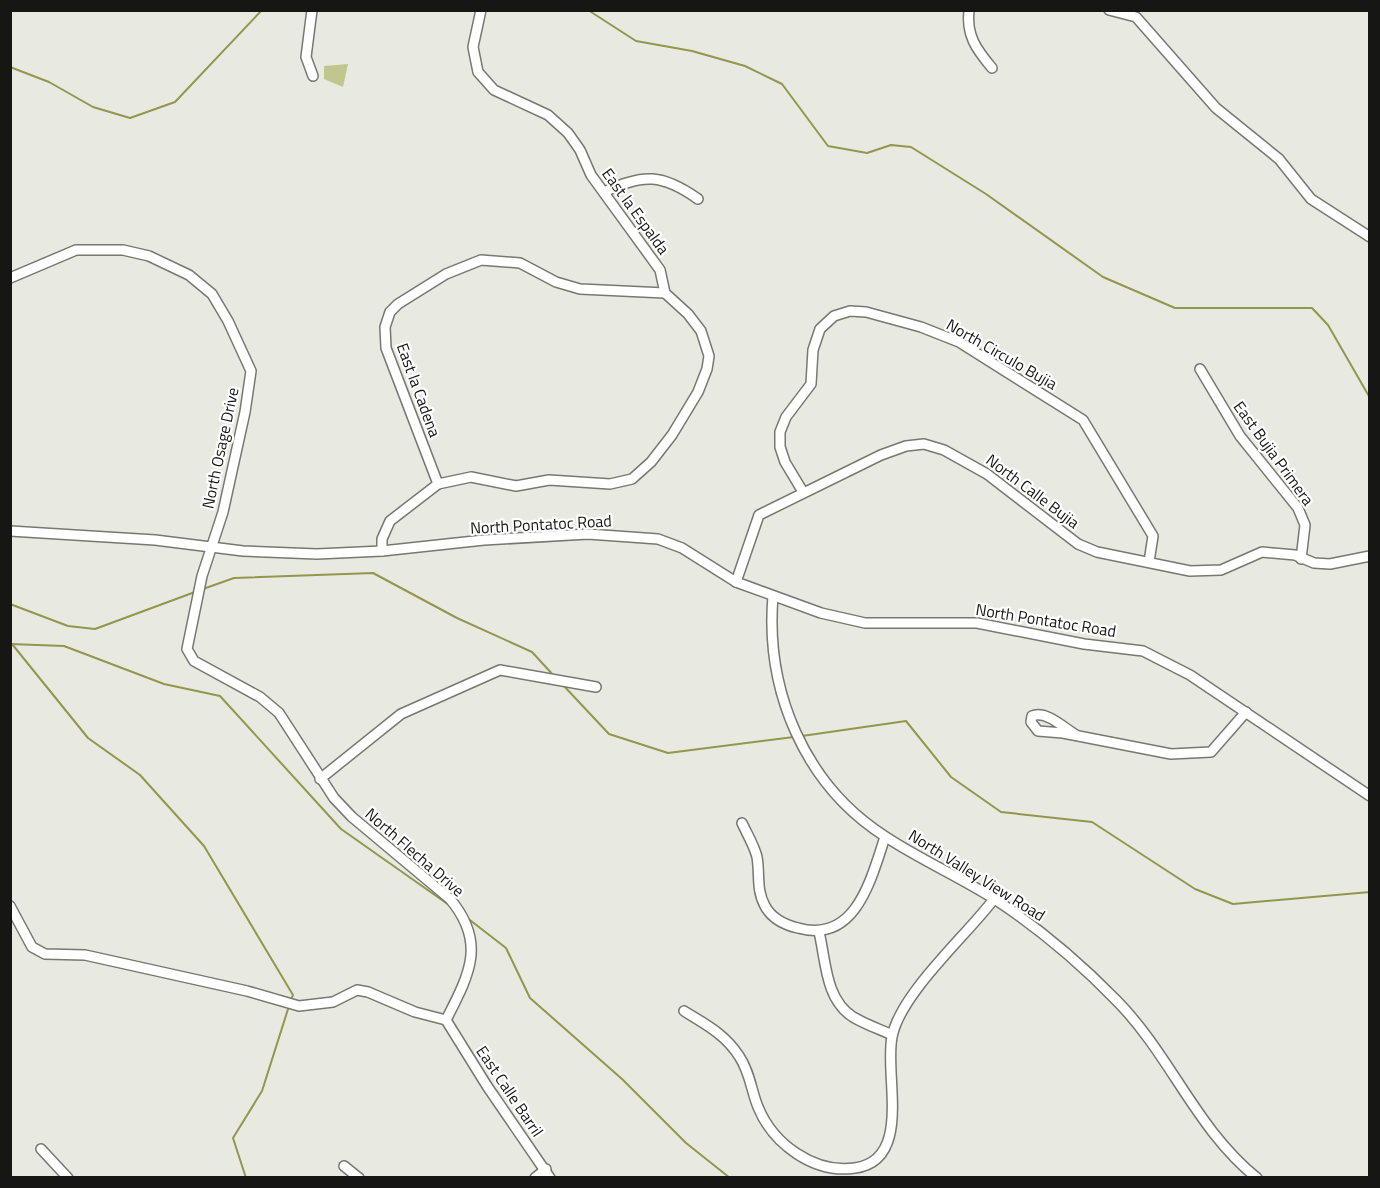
<svg xmlns="http://www.w3.org/2000/svg" width="1380" height="1188" font-family="'Titillium Web',sans-serif">
  <rect width="100%" height="100%" fill="#e8eae2"/>
  <polygon fill="#c0c68d" points="348,64 343,87 324,79 324,66"/>
  <g fill="none" stroke-linecap="round" stroke-linejoin="round">
    <g stroke="#91974b" stroke-width="2">
      <polyline points="588,10 636,41 692,51 745,66 782,84 828,146 867,153 891,145 911,147 986,194 1103,277 1175,308 1312,308 1328,325 1370,398"/>
      <polyline points="10,67 49,82 93,107 130,118 175,102 262,10"/>
      <polyline points="203,589 234,578 373,573 457,618 532,652 555,677"/>
      <polyline points="10,604 68,626 95,629 195,592"/>
      <polyline points="10,644 64,646 164,684 220,696 341,829 449,905"/>
      <polyline points="12,644 88,738 140,775 204,846 293,995 291,1000"/>
      <polyline points="563,685 609,734 668,753 794,737"/>
      <polyline points="802,736 906,721 951,777 1001,812 1092,822 1195,889 1233,904 1370,892"/>
      <polyline points="466,917 506,948 530,998 622,1079 686,1143 730,1178"/>
      <polyline points="246,1178 233,1138 262,1091 289,1006"/>
    </g>
    <defs>
      <g id="minor">
        <polyline points="312,10 306,57 313,76"/>
        <path d="M969 10C966 35 976 49 992 68"/>
        <polyline points="1109,10 1136,17 1216,108 1279,159 1311,199 1370,237"/>
        <path d="M604 192C643 173 663 174 698 199"/>
        <path d="M10 278 76 250H123L149 256 189 275 212 294 228 321 251 371 245 412 223 512 202 576 187 649 194 661 260 697 279 713 334 798 352 817 450 899C487 943 469 975 446 1020L415 1012 368 992 357 990 333 1002 299 1006 247 991 85 955 45 954 32 947 10 906"/>
        <polyline points="1200,369 1240,436 1298,508 1305,525 1301,559"/>
        <polyline points="438,484 386,348 385,327 390,312 398,304 446,274 481,260 520,263 556,282 580,289 665,293"/>
        <polyline points="803,492 785,462 780,447 780,432 786,417 811,384 813,350 820,329 834,316 850,311 866,312 921,327 959,342 1083,420 1153,536 1149,562"/>
        <polyline points="10,531 155,540 243,551 317,554 382,551 484,540 588,534 658,539 682,548 736,582 821,613 865,623 977,623 1084,644 1143,651 1190,675 1370,796"/>
        <polyline points="382,551 382,539 390,521 438,484 471,477 516,486 549,480 610,484 632,479 651,462 672,435 698,392 707,369 709,356 701,331 688,314 665,293 660,270 591,175 580,150 568,133 548,115 494,90 478,72 473,47 481,10"/>
        <polyline points="736,582 759,515 881,455 906,446 924,444 944,450 987,474 1078,544 1097,552 1190,571 1221,570 1262,552 1295,555 1314,563 1330,564 1370,556"/>
        <path d="M773 596C765 690 804 785 886 837 921 860 960 877 996 900 1040 929 1080 963 1117 1001 1171 1056 1196 1129 1257 1178"/>
        <path d="M1076 735C1064 728 1046 710 1032 716L1031 722 1038 731 1063 733 1171 754 1211 752 1246 712"/>
        <polyline points="320,779 401,714 500,670 596,687"/>
        <path d="M742 823C747 834 754 845 757 857 760 874 756 890 765 906 772 919 785 925 798 928 856 944 871 879 885 837"/>
        <path d="M819 932C826 961 825 999 853 1017 865 1024 879 1029 892 1035"/>
        <path d="M684 1011C705 1024 725 1034 739 1056 750 1072 751 1090 758 1107 773 1144 814 1174 855 1168 913 1160 884 1075 892 1037 900 994 966 936 994 899"/>
        <polyline points="446,1020 487,1086 550,1178"/>
        <polyline points="41,1149 68,1178"/>
        <polyline points="344,1166 359,1178"/>
        <polyline points="535,1178 546,1169"/>
      </g>
    </defs>
    <use href="#minor" stroke="#777871" stroke-width="12"/>
    <use href="#minor" stroke="#fff" stroke-width="9"/>
  </g>
  <g text-anchor="middle" dominant-baseline="central" stroke-width="4.5" stroke-linejoin="round" paint-order="stroke">
    <g font-size="16" fill="#161714" stroke="#fff">
      <text transform="translate(636 211) rotate(54)">East la Espalda</text>
      <text transform="translate(1002 354) rotate(30)">North Circulo Bujia</text>
      <text transform="translate(419 390) rotate(70)">East la Cadena</text>
      <text transform="translate(220 448) rotate(-78)">North Osage Drive</text>
      <text transform="translate(1274 453) rotate(54)">East Bujia Primera</text>
      <text transform="translate(1033 491) rotate(37)">North Calle Bujia</text>
      <text transform="translate(541 524) rotate(-3)">North Pontatoc Road</text>
      <text transform="translate(1046 620) rotate(9)">North Pontatoc Road</text>
      <text transform="translate(415 852) rotate(41)">North Flecha Drive</text>
      <text transform="translate(977 875) rotate(32)">North Valley View Road</text>
      <text transform="translate(510 1091) rotate(56)">East Calle Barril</text>
    </g>
  </g>
  <rect width="1380" height="1188" fill="none" stroke="#161714" stroke-width="24"/>
</svg>
